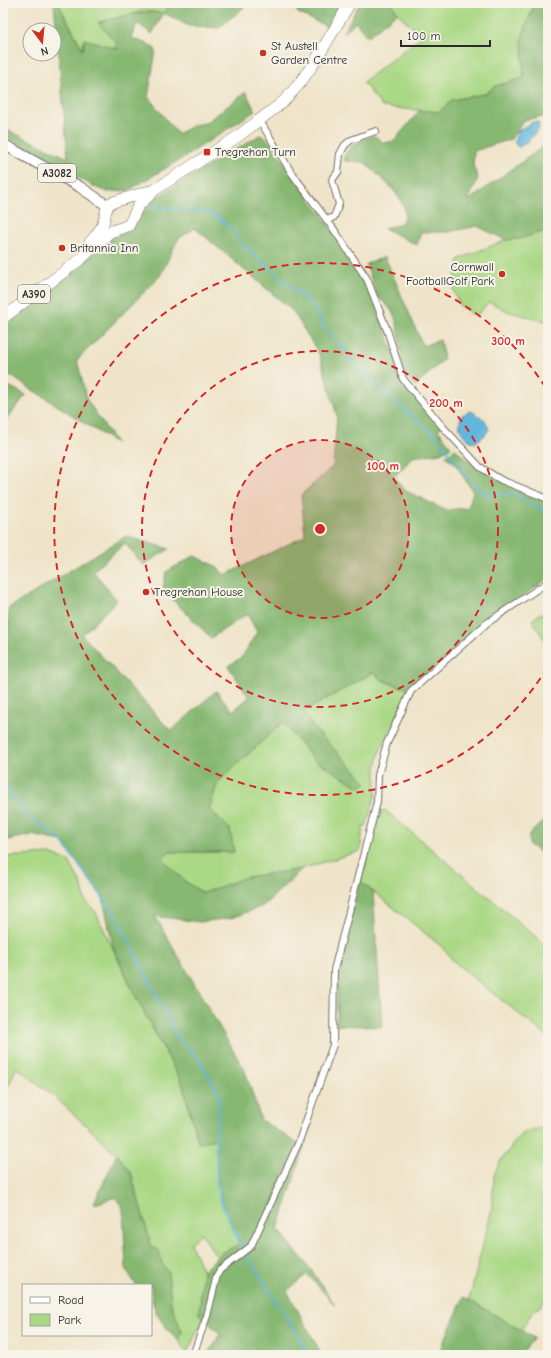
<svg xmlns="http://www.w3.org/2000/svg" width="551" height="1358" font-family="'Comic Neue',sans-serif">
  <rect width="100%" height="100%" fill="#f7f3e8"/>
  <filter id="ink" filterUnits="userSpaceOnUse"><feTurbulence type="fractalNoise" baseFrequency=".025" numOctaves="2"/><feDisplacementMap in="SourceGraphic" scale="8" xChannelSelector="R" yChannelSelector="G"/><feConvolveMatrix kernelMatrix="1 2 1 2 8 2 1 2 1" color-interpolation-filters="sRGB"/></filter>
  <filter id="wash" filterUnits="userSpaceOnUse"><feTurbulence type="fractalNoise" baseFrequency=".012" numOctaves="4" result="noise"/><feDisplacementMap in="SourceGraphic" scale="16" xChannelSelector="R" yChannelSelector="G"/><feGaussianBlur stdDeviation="0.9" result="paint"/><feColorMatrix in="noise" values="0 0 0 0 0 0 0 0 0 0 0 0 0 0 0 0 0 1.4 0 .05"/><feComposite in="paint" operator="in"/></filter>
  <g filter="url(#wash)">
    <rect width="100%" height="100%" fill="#efe4c9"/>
    <g fill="#aad885" stroke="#6a8258">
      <polygon points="58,3 172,3 164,13 145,11 98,22 116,42 118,49 84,39 83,50"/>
      <polygon points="392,3 534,4 522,38 524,78 495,86 485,94 452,100 439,112 382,107 363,82 422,36 397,13"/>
      <polygon points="548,230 548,322 510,312 489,302 476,316 460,306 453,289 459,259 506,240 519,239"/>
      <polygon points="541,613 548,617 548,645 532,620"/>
      <polygon points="374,672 381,680 410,689 380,751 376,767 376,794 366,827 363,827 360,851 302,869 247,877 203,893 183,880 163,859 170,852 234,852 230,829 209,809 218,782 283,722 313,759 314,728 303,712"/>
      <polygon points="385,810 548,947 548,977 545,981 548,984 548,1037 454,962 441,946 360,881 382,811"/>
      <polygon points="50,854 69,861 82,886 85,900 95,911 137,999 183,1085 198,1143 216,1139 217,1181 221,1202 240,1244 221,1253 217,1257 201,1233 190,1243 203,1271 200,1314 204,1317 187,1353 179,1341 182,1332 171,1304 168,1272 162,1264 159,1251 151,1245 131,1173 117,1154 57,1099 17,1067 3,1097 3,857"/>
      <path d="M548 1124V1294L541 1306 534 1310 521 1330 469 1300 492 1209 494 1175 499 1163 521 1134C528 1128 540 1131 548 1124Z"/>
    </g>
    <g fill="#87b872" stroke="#59724e">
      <path d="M54 3H58L83 50 84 39 118 49 116 42 98 23C122 16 139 11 164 13L172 3H249L219 28 189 26 164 13 152 34 137 23 131 38 150 45 156 50 148 97 178 134 193 125 206 123 246 92 255 111 186 156 129 190 108 192 97 188 3 135V128L68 158Z"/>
      <polygon points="293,3 344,3 328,27 298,13"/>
      <polygon points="360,3 392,3 397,13 367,37 356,22 343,33"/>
      <path d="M531 3H548V116L524 120 511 139 474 151 473 166 478 178 468 201 548 143V230L519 239 506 240 477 226 448 232H421L417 245 384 228 399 225C401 222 405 218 405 214 405 195 376 174 364 162L345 161 344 157C352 141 359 141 375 136L383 143 394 141 420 110 439 112 452 100 485 94 495 86 524 78 522 38 534 4Z"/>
      <path d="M260 135 267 139 291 172 367 279 403 379 442 426 438 430 451 447 440 453 413 457 394 477 404 490 445 510 468 508 473 492 455 463 445 456 455 449 479 469 548 502V578L487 623 410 689C396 686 384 683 374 672L303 712 314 728 367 783 359 787 313 759 283 722 218 782 209 809 230 829 234 852H170L163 859 183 880 203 893 247 877 302 869 263 906 231 918 200 922 155 916 245 1071 261 1120 298 1144 261 1229 311 1124 278 1229 312 1271 335 1305 307 1274 287 1291 322 1355H208L220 1334 199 1314 203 1271 221 1253 240 1244 221 1202 217 1181 216 1139 198 1143 183 1085 137 999 113 947 103 898 61 841 31 835 3 841V653L7 648 9 608 126 536 169 549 143 565 125 543 93 571 117 600 82 635 171 731 216 691 233 711 249 697 228 666 242 657 257 632 247 614 211 638 163 590 166 572 194 556 216 566 225 575 305 536 301 495 333 466 337 416 320 356 293 311 195 228 178 239 160 276 77 360 87 400 116 443 3 371V332L8 323 80 267 105 242 133 228 144 210 152 200Z"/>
      <path d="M385 257 423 346 440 340 444 359 415 386C412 382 407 378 405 374 397 348 405 313 378 298L366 264Z"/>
      <polygon points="5,384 26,395 3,424 3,385"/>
      <polygon points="548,818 548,857 529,845 529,834"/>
      <polygon points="360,881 373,892 382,1027 337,1025 337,971"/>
      <path d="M117 1154 131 1173 151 1245 159 1251 162 1264 168 1272 171 1304 182 1332 179 1341C161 1324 151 1310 151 1285H136L126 1269 123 1208 115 1197 93 1205Z"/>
      <polygon points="464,1297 534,1338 520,1355 438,1355"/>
    </g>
    <g fill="#63b6de" stroke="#477084">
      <polygon points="533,122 538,122 539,129 526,143 518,147 514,142 518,131"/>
      <path d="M471 411 485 420 489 429 485 435 475 443C464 439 455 427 462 415Z"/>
    </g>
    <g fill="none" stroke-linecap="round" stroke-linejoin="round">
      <g stroke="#63b6de" stroke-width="2">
        <polyline points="146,206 207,212 217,216 232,230 242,244 313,306 326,331 345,351 355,366 370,377 392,400 434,434 478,489 489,495 512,494 548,513"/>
        <polyline points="3,783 25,814 61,841 115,914 179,1039 197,1057 220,1095 216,1139 217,1181 221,1202 240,1244 297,1334 308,1355"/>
      </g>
    </g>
  </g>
  <g filter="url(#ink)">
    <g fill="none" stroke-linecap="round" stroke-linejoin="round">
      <defs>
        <g id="minor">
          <polyline points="260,121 291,172 335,231 367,279 387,330 403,379 442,426 480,467 501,480 548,499"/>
          <polyline points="327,220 334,217 339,204 332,180 338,172 340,154 345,145 351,140 376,131"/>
          <polyline points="193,1355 207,1316 217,1275 220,1270 251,1246 298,1144 333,1045 334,970 377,802 378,775 387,743 411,691 487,623 548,582"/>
        </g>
        <polyline id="primary" points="3,144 80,187 108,206"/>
        <g id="trunk">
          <path d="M90 242C95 237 99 232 102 226 106 218 104 210 110 203L150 191"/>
          <polyline points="3,318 82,258 110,232 129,225 138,206 156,189 237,137 283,102 300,83 316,60 350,3"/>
        </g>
      </defs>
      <use href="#minor" stroke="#706c62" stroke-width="8"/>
      <use href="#primary" stroke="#706c62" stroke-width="12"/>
      <use href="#trunk" stroke="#706c62" stroke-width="12"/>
      <use href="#minor" stroke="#fff" stroke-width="6"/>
      <use href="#primary" stroke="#fff" stroke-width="10"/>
      <use href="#trunk" stroke="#fff" stroke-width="11"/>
    </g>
  </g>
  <circle cx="320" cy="529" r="89" fill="#d62828" fill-opacity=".12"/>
  <g fill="none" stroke="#d62828" stroke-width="2" stroke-dasharray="7 5">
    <circle cx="320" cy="529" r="89"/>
    <circle cx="320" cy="529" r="178"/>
    <path d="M547 668A266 266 0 1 1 547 390"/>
  </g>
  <g fill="#c8321e" stroke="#f7f3e8" stroke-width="1.5">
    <circle cx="263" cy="53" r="4"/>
    <rect x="203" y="148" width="8" height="8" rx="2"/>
    <circle cx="62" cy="248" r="4"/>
    <circle cx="502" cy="274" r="4"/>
    <circle cx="146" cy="592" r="4"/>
  </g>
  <g text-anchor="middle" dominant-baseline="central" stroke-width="4" stroke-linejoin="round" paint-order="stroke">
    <g fill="#f7f3e8" stroke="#686764" stroke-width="1">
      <rect x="38" y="164" width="38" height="18" rx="3"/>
      <rect x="18" y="285" width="32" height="18" rx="3"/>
    </g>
    <g font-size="11" font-weight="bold" fill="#2b2b2b">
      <text x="57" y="173">A3082</text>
      <text x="34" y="294">A390</text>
    </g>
    <g font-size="12" fill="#2b2b2b" stroke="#f7f3e8" text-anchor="start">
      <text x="271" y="46">St Austell<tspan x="271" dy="14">Garden Centre</tspan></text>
      <text x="215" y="152">Tregrehan Turn</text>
      <text x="70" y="248">Britannia Inn</text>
      <text x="494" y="267" text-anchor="end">Cornwall<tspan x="494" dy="14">FootballGolf Park</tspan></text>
      <text x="154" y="592">Tregrehan House</text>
    </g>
  </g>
  <circle cx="320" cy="529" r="6" fill="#d62828" stroke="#f7f3e8" stroke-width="2"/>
  <g font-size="12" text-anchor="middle" font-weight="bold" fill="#d62828" stroke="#f7f3e8" stroke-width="4" stroke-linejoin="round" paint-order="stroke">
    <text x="508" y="345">300 m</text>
    <text x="446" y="407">200 m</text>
    <text x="383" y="470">100 m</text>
  </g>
  <rect width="551" height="1358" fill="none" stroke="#f7f3e8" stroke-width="16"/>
  <rect x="22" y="1284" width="130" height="52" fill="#f7f3e8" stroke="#a5a39c"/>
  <rect x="30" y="1297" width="20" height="6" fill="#ffffff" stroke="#a5a39c"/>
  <text x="58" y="1304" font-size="12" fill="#2b2b2b">Road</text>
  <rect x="30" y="1314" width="20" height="12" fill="#aad885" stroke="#a5a39c"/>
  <text x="58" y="1324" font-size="12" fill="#2b2b2b">Park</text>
  <g transform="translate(42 42) rotate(164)"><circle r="19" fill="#f7f3e8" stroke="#a5a39c"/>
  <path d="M0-3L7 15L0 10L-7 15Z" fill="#c8321e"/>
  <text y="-6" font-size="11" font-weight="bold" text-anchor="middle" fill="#2b2b2b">N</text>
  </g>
  <path d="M401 40v6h89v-6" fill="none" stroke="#2b2b2b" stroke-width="2"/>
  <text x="407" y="40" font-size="12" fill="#2b2b2b" stroke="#f7f3e8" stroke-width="3" paint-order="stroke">100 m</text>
</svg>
